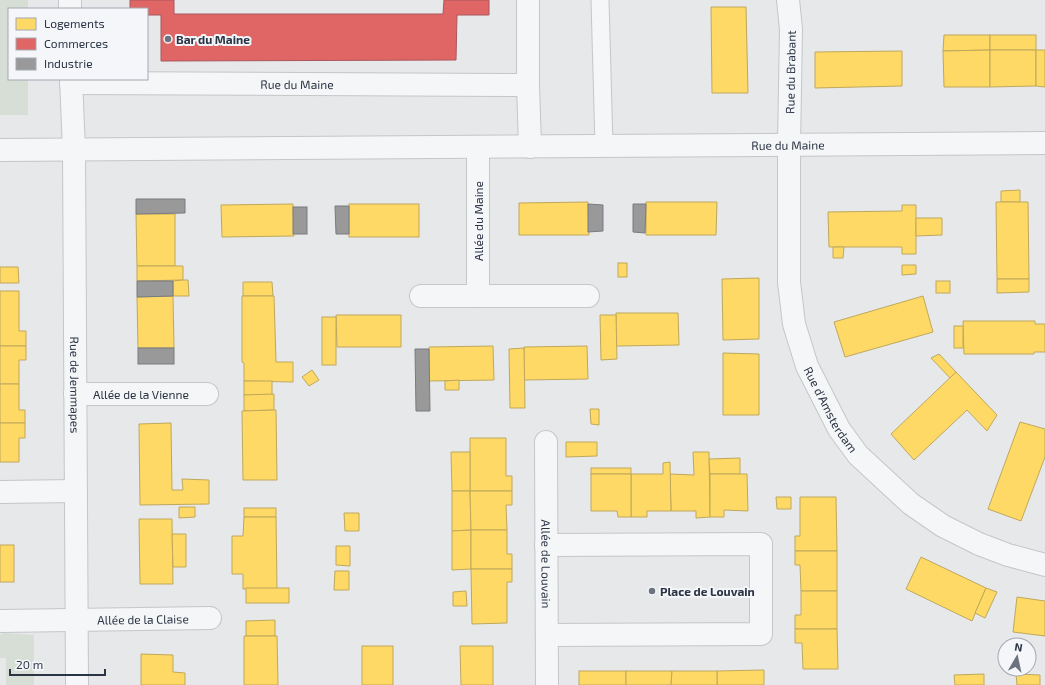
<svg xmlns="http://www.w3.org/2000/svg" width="1045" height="685" font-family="'Exo 2',sans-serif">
  <rect width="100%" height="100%" fill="#e6e8ea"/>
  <g fill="#d6ded6">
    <polygon points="0,0 28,0 28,9 9,9 9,79 28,79 28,115 0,115"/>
    <polygon points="4,633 34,635 34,685 6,685 6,658 0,658 0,635"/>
  </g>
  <g fill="#ffd966" stroke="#bfa85c">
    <polygon points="711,7 746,7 748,93 712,93"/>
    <polygon points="944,35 990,35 990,50 943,51"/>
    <rect x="990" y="35" width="46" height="15"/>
    <polygon points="990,50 990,87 944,87 943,51"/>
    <polygon points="990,50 1036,50 1036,86 990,87"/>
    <polygon points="1036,50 1045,50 1045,87 1036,86"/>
    <polygon points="902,51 902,86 815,88 815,52"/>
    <polygon points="1020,190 1020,202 1001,202 1001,191"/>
    <polygon points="588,202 589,235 519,235 519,203"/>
    <polygon points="646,202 717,202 716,235 646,235"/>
    <polygon points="996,202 1028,202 1029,279 997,279"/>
    <polygon points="293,204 294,236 222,237 221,205"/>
    <rect x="349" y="204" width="70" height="33"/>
    <polygon points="902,205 916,205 916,254 902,254 902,247 829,247 828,212 902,211"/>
    <polygon points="136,214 175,214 175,266 137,266"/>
    <polygon points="916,218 942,218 942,235 916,236"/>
    <polygon points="833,247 844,247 843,258 833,258"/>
    <rect x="618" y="263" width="9" height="14"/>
    <polygon points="902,265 916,265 916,274 902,275"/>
    <polygon points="137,266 183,266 183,280 137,281"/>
    <polygon points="0,267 18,267 19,283 0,283"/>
    <polygon points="759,278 759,339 723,340 722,279"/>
    <polygon points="997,279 1029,279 1029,292 997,293"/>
    <polygon points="183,280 188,280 189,296 173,296 173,281"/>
    <rect x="936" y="281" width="14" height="12"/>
    <polygon points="243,282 272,282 273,296 243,296"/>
    <polygon points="0,291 19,291 19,331 26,331 26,346 0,346"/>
    <polygon points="173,296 174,348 138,348 137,297"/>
    <polygon points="242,296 274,296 276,362 293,362 293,382 244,381 244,363 242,362"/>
    <polygon points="923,296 933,332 845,357 834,322"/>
    <polygon points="616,313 678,313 679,345 616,346"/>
    <polygon points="336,315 401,315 401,347 337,347"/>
    <polygon points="600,315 616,315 617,359 601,360"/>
    <rect x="322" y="317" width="14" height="48"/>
    <polygon points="963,321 1035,321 1035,324 1045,324 1045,352 1034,352 1034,354 964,354"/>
    <rect x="954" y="326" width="9" height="22"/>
    <polygon points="0,346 26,346 26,360 19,360 19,384 0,384"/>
    <polygon points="493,346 494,380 429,381 429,347"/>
    <polygon points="587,346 588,379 524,380 524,347"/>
    <polygon points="524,348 525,408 510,408 509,349"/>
    <polygon points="723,353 759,354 759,415 723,415"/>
    <polygon points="939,354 956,372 950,378 931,358"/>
    <polygon points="312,370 319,380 309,386 302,377"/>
    <polygon points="956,372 997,415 987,431 967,410 914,460 891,434"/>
    <polygon points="459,380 459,390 445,390 445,381"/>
    <rect x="244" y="381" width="28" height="14"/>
    <polygon points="0,384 19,384 19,410 25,410 25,423 0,423"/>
    <polygon points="274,394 274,410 244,411 244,395"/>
    <polygon points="590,409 599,409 599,425 591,424"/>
    <polygon points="274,410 276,410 277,480 243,480 242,411"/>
    <polygon points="1020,422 1045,429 1045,457 1021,521 988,509"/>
    <polygon points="0,423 25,423 25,438 19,438 19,462 0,462"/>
    <polygon points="171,423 172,490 183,490 182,479 209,480 209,504 140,505 139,424"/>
    <polygon points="470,438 506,438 506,476 512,476 512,491 470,491"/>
    <polygon points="566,442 597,442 597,456 566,457"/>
    <polygon points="451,452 470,452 470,491 452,491"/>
    <polygon points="693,452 709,452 710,517 696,518 696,511 671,511 670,474 694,475"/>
    <polygon points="740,458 740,474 710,474 709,459"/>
    <polygon points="670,462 671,511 647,511 647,517 631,517 631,474 663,474 663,463"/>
    <rect x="591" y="468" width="40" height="6"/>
    <polygon points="591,474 631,474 631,517 618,517 617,511 591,511"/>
    <polygon points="710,474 747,474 748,511 724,510 724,517 710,517"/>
    <polygon points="452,491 470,491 471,530 452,531"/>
    <polygon points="470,491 512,491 512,505 506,505 507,530 471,530"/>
    <polygon points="776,497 791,497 791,509 777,509"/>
    <polygon points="800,497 836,497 837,551 795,551 795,536 800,536"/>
    <polygon points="179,507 195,507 195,517 179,518"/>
    <rect x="244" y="508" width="32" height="9"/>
    <polygon points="344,513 359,513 359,531 345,531"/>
    <polygon points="244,517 276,517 277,589 243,589 243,574 232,574 232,536 243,536"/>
    <polygon points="139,519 172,519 173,584 140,584"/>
    <polygon points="471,530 471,569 452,570 452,531"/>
    <polygon points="471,530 507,530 507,554 512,554 512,569 471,569"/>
    <polygon points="172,534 186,534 186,567 173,567"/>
    <rect x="0" y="545" width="14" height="37"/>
    <polygon points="336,546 350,546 350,566 336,565"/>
    <polygon points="795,551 837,551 837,591 801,591 800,565 795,565"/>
    <polygon points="921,557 986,588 972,621 906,589"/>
    <polygon points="471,569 512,569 512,582 507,582 507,623 472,624"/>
    <polygon points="335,571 349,571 349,590 334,590"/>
    <rect x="246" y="588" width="43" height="15"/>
    <polygon points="986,588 997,592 985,618 975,613"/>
    <polygon points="466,591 467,606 453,606 453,592"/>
    <polygon points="801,591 837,591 837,629 795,629 795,615 801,615"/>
    <polygon points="1017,597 1045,601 1045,636 1013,632"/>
    <polygon points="275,620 275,636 246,636 246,621"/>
    <polygon points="795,629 837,629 838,669 803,669 802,643 795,643"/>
    <polygon points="244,636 277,636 278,685 244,685"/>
    <rect x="362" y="646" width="31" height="39"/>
    <polygon points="460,646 493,646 493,685 461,685"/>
    <polygon points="141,654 173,655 173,672 185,673 185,685 141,685"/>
    <polygon points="764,670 764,685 717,685 717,671"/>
    <rect x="579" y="671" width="47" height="14"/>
    <polygon points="626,671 672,671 671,685 626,685"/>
    <polygon points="672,671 717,671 717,685 671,685"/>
    <polygon points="984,674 984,685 955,685 954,675"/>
    <polygon points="1016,674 1040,675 1040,685 1017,685"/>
  </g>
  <polygon fill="#e06666" stroke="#aa575c" points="130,0 174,0 174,14 443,14 444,0 489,0 489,15 457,15 456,60 161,61 161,15 147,15 147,9 130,9"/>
  <g fill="#999" stroke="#787b80">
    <polygon points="136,199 185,199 185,213 136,214"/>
    <polygon points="588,204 603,205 603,231 588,232"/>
    <polygon points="633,204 646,204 645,233 633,232"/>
    <polygon points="335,206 349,206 349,234 336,234"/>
    <rect x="293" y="207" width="14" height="27"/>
    <polygon points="137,281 173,281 173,296 137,297"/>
    <rect x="138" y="348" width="36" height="16"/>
    <polygon points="415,349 429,349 430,411 416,411"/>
  </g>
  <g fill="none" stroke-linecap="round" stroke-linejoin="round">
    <defs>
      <polyline id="service" points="600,0 604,146"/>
      <g id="minor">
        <polyline points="70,0 70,9"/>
        <polyline points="528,0 528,85"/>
        <path id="s1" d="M788 0 791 29 789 145V282L794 324 807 366 839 429 858 455 911 504 943 526 979 544 1008 555 1045 565"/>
        <path id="s2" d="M71 79 74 150 77 685"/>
        <path id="s3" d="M71 83 528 85 530 147"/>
        <path id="s4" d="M0 150 1045 143"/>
        <polyline points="421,296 588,296"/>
        <polyline points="478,296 478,147"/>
        <path id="s5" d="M75 394H207"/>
        <path id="s6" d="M546 442 547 685"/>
        <polyline points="0,492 76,491"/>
        <polyline points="546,545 761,544 761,634 547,635"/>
        <path id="s7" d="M0 621 210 618"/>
      </g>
    </defs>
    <use href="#service" stroke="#c4c6c8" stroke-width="19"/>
    <use href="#minor" stroke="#c4c6c8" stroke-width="24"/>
    <use href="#service" stroke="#f5f6f7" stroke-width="17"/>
    <use href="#minor" stroke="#f5f6f7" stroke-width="22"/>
  </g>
  <g fill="#6c737f" stroke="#f4f6f9" stroke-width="1.5">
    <circle cx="168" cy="39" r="4"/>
    <circle cx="652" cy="591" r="4"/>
  </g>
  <g text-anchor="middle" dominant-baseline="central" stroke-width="4" stroke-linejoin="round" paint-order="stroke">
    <g font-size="12" font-weight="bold" fill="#2b3445" stroke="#f4f6f9" text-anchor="start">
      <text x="176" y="39">Bar du Maine</text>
      <text x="660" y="591">Place de Louvain</text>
    </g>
    <g font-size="12" fill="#2b3445" stroke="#f4f6f9">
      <text transform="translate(790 72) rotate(-89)">Rue du Brabant</text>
      <text stroke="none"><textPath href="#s3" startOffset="226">Rue du Maine</textPath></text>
      <text stroke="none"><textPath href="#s4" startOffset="788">Rue du Maine</textPath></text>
      <text transform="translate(478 221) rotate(-90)">Allée du Maine</text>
      <text stroke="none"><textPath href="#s2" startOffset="306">Rue de Jemmapes</textPath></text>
      <text stroke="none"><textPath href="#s5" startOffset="66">Allée de la Vienne</textPath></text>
      <text stroke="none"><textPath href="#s1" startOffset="418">Rue d'Amsterdam</textPath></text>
      <text stroke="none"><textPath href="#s6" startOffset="122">Allée de Louvain</textPath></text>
      <text stroke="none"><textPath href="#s7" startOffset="143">Allée de la Claise</textPath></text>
    </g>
  </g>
  <rect x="8" y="8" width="140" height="72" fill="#f4f6f9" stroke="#a4a8b1"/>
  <rect x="16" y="18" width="20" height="12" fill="#ffd966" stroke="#a4a8b1"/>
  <text x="44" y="28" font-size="12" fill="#2b3445">Logements</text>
  <rect x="16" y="38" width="20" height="12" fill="#e06666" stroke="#a4a8b1"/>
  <text x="44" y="48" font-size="12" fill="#2b3445">Commerces</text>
  <rect x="16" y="58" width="20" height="12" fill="#999999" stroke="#a4a8b1"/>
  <text x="44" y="68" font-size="12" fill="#2b3445">Industrie</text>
  <g transform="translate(1017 657) rotate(9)"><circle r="19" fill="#f4f6f9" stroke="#a4a8b1"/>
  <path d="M0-3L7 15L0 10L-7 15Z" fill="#6c737f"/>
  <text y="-6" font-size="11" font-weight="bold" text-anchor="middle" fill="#2b3445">N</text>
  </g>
  <path d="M10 669v6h95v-6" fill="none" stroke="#2b3445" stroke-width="2"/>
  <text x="16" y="669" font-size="12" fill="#2b3445" stroke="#f4f6f9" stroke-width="3" paint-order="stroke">20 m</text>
</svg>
